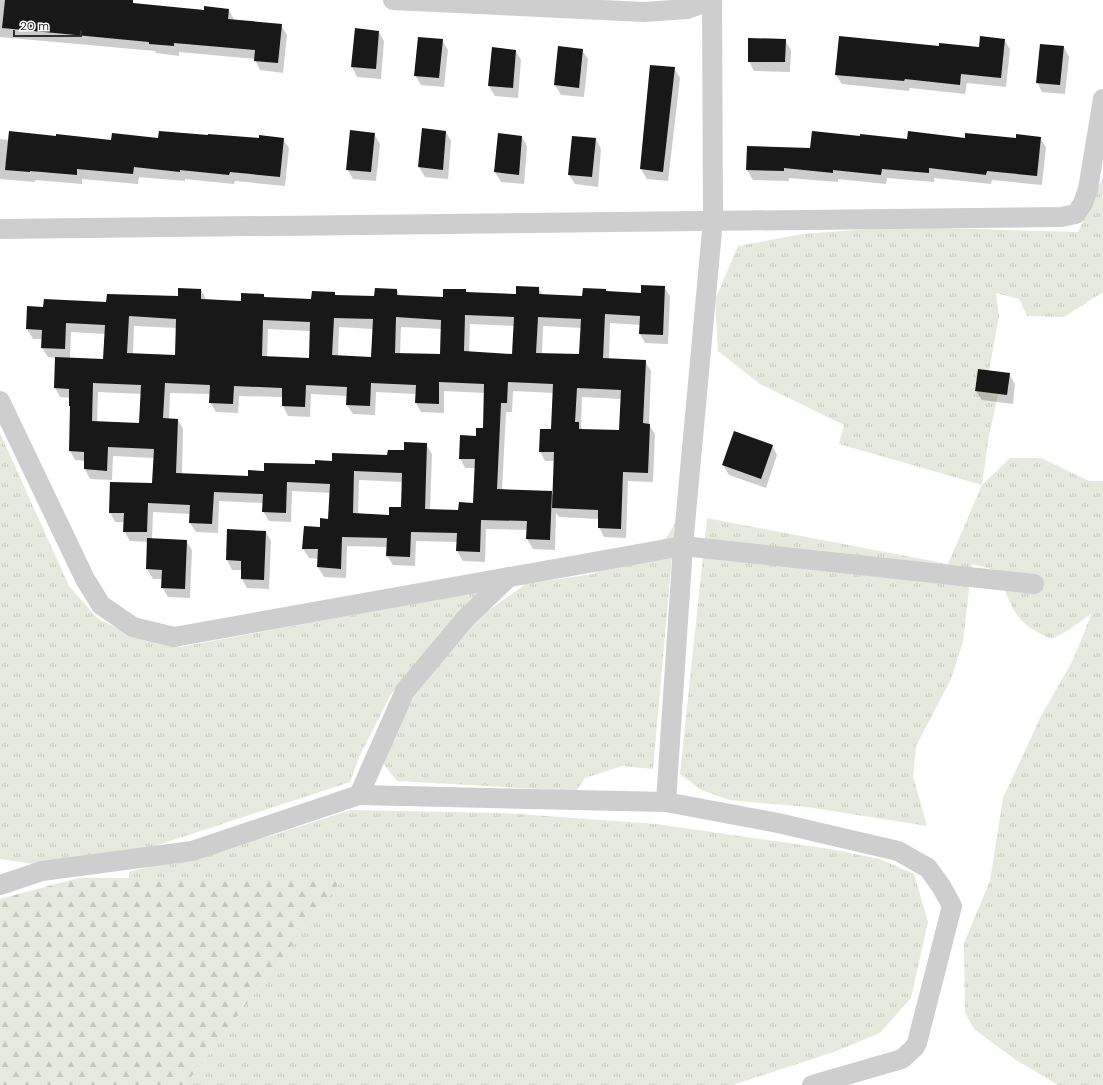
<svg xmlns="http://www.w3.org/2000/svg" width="1103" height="1085" font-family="'DM Sans',sans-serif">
  <defs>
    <pattern id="grass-tufts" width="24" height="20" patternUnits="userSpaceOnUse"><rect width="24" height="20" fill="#e6e9dd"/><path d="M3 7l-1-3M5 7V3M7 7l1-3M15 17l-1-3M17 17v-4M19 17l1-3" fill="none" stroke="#c6c8be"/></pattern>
    <pattern id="forest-firs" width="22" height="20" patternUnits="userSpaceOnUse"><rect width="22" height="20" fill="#e6e9dd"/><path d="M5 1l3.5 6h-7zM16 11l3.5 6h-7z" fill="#c6c8be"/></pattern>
  </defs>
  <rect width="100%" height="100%" fill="#fff"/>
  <g fill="url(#grass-tufts)">
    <path d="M1103 177V292L1064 317 1027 316 1019 299 996 293 999 316 989 371 978 369 975 391 998 394 989 436 982 485 1010 458H1041L1089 481H1103V1085H1058L1016 1060 974 1029 965 1013 964 943 990 881 1003 798 1041 716 1073 660 1092 613 1070 629 1052 639C1045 636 1038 633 1032 629 1011 616 1006 593 999 571L972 564 963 642 951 679 916 746 913 776 927 826 807 807 729 800 701 790 680 774 707 518 948 564 982 485 839 444 844 425 760 384 718 351 715 300 738 246 803 234 897 227 1078 232Z"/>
    <polygon points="0,433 69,586 98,619 134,636 180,647 482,591 391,694 360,755 350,782 146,849 41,865 0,859"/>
    <polygon points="675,523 653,769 622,766 585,778 576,791 397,781 382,762 415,694 482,615 526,584 593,574 667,537"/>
    <polygon points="351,810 503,813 656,824 830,849 880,859 914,874 928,922 911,998 880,1033 834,1052 733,1085 185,1085 342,879 129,878 129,872 270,836"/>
  </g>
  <polygon fill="url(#forest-firs)" points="78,878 343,878 185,1085 0,1085 0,899"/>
  <g fill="#0003" fill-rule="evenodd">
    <polygon points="0,0 114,0 132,2 134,4 205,11 228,9 234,19 234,21 281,25 287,35 283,73 260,70 255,60 255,59 179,52 179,56 156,53 155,51 0,37"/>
    <polygon points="379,32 384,41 381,79 357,77 352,67"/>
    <polygon points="442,40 448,50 444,87 421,85 415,75"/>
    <polygon points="785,40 791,50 790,72 754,71 749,61"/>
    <polygon points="1004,40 1010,49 1006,87 967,83 965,94 910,88 909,91 842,84 836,75 940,47 980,48"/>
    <polygon points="1064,47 1069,57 1065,94 1042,92 1037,82"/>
    <polygon points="582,50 588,59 584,97 561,95 555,85"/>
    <polygon points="516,51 521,60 518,98 495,96 489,86"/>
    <polygon points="674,68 680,78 668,181 647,179 641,169"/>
    <polygon points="446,132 451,141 448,179 425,177 419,167"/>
    <polygon points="374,134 380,144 376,181 353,179 347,169"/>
    <polygon points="522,137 527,146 524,184 501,182 495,172"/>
    <polygon points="1040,138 1046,147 1042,185 992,180 991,184 934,178 934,182 887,178 886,184 838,179 838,182 789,178 789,181 753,180 747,170 748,147 811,149 908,140 966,139 1017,139"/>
    <polygon points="0,139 9,140 112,141 159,139 283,139 289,148 285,186 235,181 234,184 185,179 185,181 139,177 138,184 82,179 82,184 35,180 35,182 0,179"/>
    <polygon points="596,139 601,149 598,187 575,184 569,175"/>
    <path d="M664 287 670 296 668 344 645 343 640 334V325L610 323 609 360 645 361 651 371 649 425 655 434 653 482 628 481 626 538 604 537 599 527V519L559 517 556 513 555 550 533 549 527 539 528 530 486 529 485 562 463 561 457 551V542L416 541 415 566 393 565 387 556 388 547 347 546 346 578 324 577 318 567 319 559 309 558 303 549 321 528 329 520 331 493 292 491 291 522 269 521 263 511V503L219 501 218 533 196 532 190 523V514L153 512 152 539 186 541 192 550 190 598 168 597 162 587 163 579H153L147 569 148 542 130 541 124 531 125 522H115L110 512 153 484 154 458 113 456 112 480 90 479 85 469V461L75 460 70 451 71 409 70 406V398L60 397 55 388 56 358 48 357 42 348V339H33L27 329 28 307 44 308 179 297 201 290 206 299 242 302 264 295 265 298 312 300 334 293 336 296 375 297 397 290 400 296 444 298 466 290 467 293 517 295 538 288 543 295 583 297 607 292 642 294ZM470 324 515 326 513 355 469 353ZM134 326 177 328 176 356 133 355ZM543 326 582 328 580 355 542 354ZM339 327 373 329 372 358 338 356ZM401 327 442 329 441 355 400 354ZM268 329 311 331 310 359 267 358ZM71 332 105 334 104 360 70 358ZM444 391 485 393 484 430 460 458 465 468H475L474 504 459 511 430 510 432 454 426 444 388 456 265 472 249 477 182 474 183 429 178 420 169 419 170 393 211 394 210 402 216 412 238 413 239 396 283 397V406L288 416 310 417 311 394 347 396V405L353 414 375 415 376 392 416 394V403L421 412 444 413ZM513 391 554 393 552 430 540 451 545 461H555L554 496 551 492 502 490 506 412H512ZM98 392 141 394 140 424 97 422ZM582 397 621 399 620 431 583 430 581 427ZM359 480 403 482 402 508 390 516 358 514Z"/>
    <polygon points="1009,374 1015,384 1013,404 982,400 976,391"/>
    <polygon points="772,445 777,455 766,488 729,475 723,465"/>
    <polygon points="266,532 271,541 269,589 247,588 242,579 242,570 232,570 227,560"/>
  </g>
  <g fill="#181818" fill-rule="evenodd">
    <polygon points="5,0 133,0 133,3 204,10 204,6 229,9 228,19 282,24 278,63 254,61 255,50 174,43 174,46 149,44 149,42 2,28"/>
    <polygon points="355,28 379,31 376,69 351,67"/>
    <polygon points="839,36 939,46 939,43 979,47 980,36 1005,39 1001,78 961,74 960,85 905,79 904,81 835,75"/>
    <polygon points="418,37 443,39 439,78 414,76"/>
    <polygon points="748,38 786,39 785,62 748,62"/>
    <polygon points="1040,44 1064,46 1060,85 1036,83"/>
    <polygon points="558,46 583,49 579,88 554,85"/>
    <polygon points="492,47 516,50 513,88 488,86"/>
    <polygon points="650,65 675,67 663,172 640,169"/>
    <polygon points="422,128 446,131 443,170 418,167"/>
    <polygon points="350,130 375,133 371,172 346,170"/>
    <polygon points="9,131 56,136 56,134 111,140 112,133 158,138 159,131 208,135 208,134 259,138 259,135 284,138 280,177 230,172 229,175 180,170 180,172 134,167 133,174 77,169 77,175 30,171 30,172 5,170"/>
    <polygon points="812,131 860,136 860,134 907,139 908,131 965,138 965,133 1016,138 1016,134 1041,137 1037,176 987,171 986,175 929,168 929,173 882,169 881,175 833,170 833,173 784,168 784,171 746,170 747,146 810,148"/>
    <polygon points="498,133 522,136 519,175 494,172"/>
    <polygon points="572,136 596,138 592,177 568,175"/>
    <path d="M641 285 665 286 663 335 639 334 640 316 605 314 603 358 646 360 643 423 650 424 648 473 623 472 621 529 598 528V510L552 508 554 452H539L540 429H551L553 384 508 382 507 403H501L497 489 552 491 550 540 526 539 527 521 481 520 480 552 456 551 457 533 411 532 410 557 386 556 387 538 342 537 341 569 317 567 318 549H302L304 526 320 527V518L328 519 330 484 287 482 286 513 262 512 263 494 214 492 212 524 189 523 190 505 148 503 147 532H123L124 513H109L110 482 152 483 154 449 108 447 107 471 84 469V452L69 451 70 406H69V389L54 388 55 357 103 359 105 325 66 323 65 349 41 348 42 330 26 329 27 306 43 307 44 299 106 302 107 294 178 296V288L201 289V299L241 301V293L264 294V297L311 299 312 291 335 292V295L374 296 375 288 397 289V295L443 297V289H466V292L516 294V286L539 287V294L582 296 583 288 606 289V291L641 293ZM465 315 514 317 512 354 464 351ZM129 316 176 319 175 355 127 353ZM396 317 441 320 440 354 395 353ZM538 317 581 319 579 354 536 353ZM334 318 373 319 371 357 332 355ZM263 320 310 322 309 358 262 356ZM439 382 484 384 483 428H476V436L460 435 459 459H475L473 503 459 502 458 510 425 509 427 443 404 442V450H388L387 455 332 453V461L315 460V464L264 463V471L248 470V476L176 473 178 419 163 418 165 383 210 385 209 403 233 404 234 386 282 388V406L305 407 306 385 347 387 346 405 370 406 371 383 416 385 415 403 439 404ZM93 383 141 385 139 423 92 421ZM577 388 621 390 619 430 579 429V422H575ZM354 471 402 473 401 507H389V515L353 513Z"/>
    <polygon points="978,369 1010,373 1007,395 975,391"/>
    <polygon points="734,431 773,445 761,479 722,465"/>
    <polygon points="227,529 266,531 264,580 241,579 241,561 226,560"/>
    <polygon points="147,538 187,540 185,589 161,588 162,570 146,569"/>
  </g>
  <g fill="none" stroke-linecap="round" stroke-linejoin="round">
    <g stroke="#cecece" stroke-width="20">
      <polyline points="393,0 644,12 687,9 712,0"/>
      <polyline points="0,229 1061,217 1076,214 1083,203 1088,189 1103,99"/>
      <polyline points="0,401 85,579 101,605 133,627 174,637 683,546 1034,584"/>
      <polyline points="359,795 405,691 466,618 509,577"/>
      <polyline points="666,802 683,546 713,220 712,1"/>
      <polyline points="0,885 42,871 192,851 359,795 666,802 778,823 898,851 928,868 941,886 952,906 917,1043 914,1048 902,1059 812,1085"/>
    </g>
  </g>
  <path d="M14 30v6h67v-6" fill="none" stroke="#313131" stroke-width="2"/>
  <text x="20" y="30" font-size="12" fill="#313131" stroke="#ffffff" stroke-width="3" paint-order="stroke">20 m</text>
</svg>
